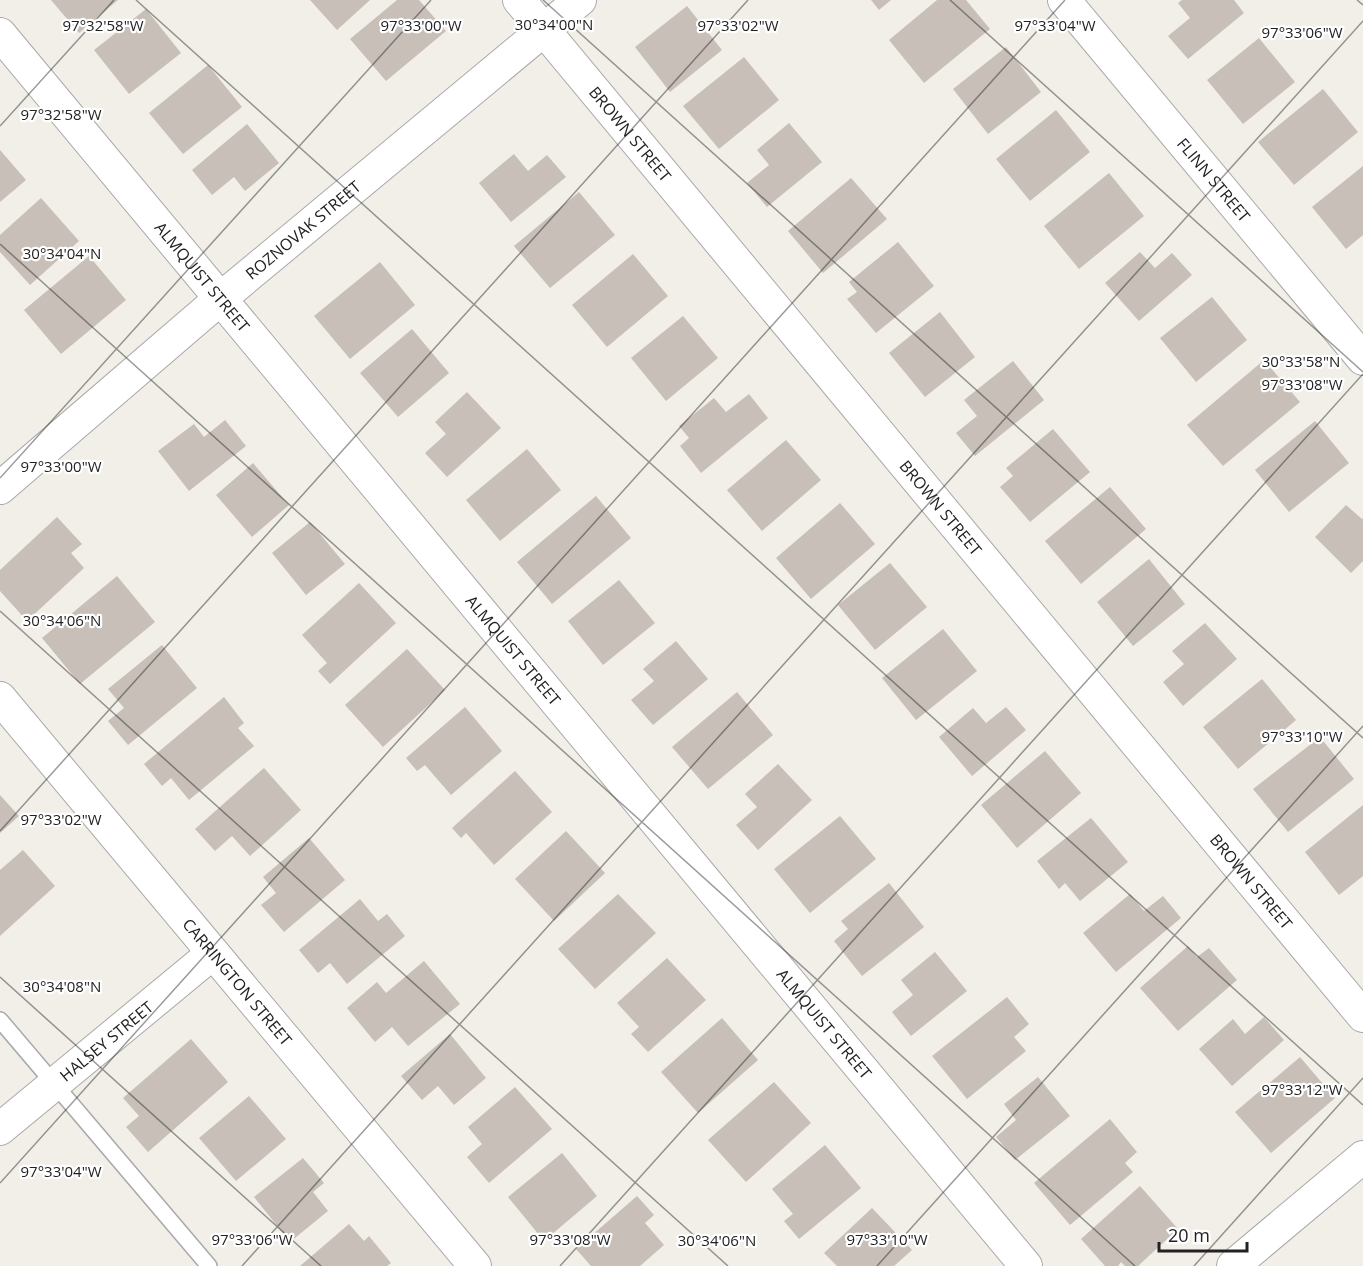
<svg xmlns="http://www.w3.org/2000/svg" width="1363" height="1266" font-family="'Open Sans',sans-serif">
  <rect width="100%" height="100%" fill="#f2efe9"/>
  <g fill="#c7bfb8">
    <polygon points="51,0 118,0 79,33"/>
    <polygon points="310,0 370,0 337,30"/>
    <polygon points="397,0 419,0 446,31 386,81 350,39"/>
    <polygon points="871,0 891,0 879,10"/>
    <polygon points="937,0 966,0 990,29 924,83 889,40"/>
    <polygon points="1182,0 1234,0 1244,13 1188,59 1168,36 1190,18 1178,3"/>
    <polygon points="687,6 722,50 670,92 635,47"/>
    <polygon points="146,9 181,53 129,94 94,50"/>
    <polygon points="1259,38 1295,82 1243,124 1207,80"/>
    <polygon points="1006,47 1041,92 988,134 953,89"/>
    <polygon points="744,57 779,100 719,149 683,106"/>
    <polygon points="208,65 242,107 183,154 149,113"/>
    <polygon points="1323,89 1358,132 1294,185 1258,142"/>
    <polygon points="1056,110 1090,152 1030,201 996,159"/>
    <polygon points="789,123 822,162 767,207 747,183 769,165 757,150"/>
    <polygon points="247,124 279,163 245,191 234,177 212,195 192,170"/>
    <polygon points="0,150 26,180 0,202"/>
    <polygon points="514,154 528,171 547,155 566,177 511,222 479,183"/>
    <polygon points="1363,166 1363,235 1346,249 1312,207"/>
    <polygon points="1109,173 1144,216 1079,269 1044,226"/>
    <polygon points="851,178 887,219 823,273 788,231"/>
    <polygon points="579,192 615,235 550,288 514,246"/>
    <polygon points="41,198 79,241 30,285 0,252 0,235"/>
    <polygon points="898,242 934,286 876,333 847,299 857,292 849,282"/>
    <polygon points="1140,252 1155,268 1172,253 1192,275 1139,321 1105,283"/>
    <polygon points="633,254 668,296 607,347 572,305"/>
    <polygon points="89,256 126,300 61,354 24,310"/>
    <polygon points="380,262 415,305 350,359 314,316"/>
    <polygon points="1212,297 1247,340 1196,382 1160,338"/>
    <polygon points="940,312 975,357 925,397 889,353"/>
    <polygon points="683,316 718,358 666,401 631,358"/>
    <polygon points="412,329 449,373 398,417 360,373"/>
    <polygon points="1264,360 1300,402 1223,466 1187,425"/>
    <polygon points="1013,361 1044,400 975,456 956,433 977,416 964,400"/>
    <polygon points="467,392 501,428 447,477 425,453 446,434 435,422"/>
    <polygon points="749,394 768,418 701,473 680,446 689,438 679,426 714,398 726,412"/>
    <polygon points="225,420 246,446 189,491 158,451 194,424 204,437"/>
    <polygon points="1315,421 1349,463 1289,512 1255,470"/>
    <polygon points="1053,429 1090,472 1030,522 1000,487 1013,476 1006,468"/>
    <polygon points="786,440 821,480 762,531 727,490"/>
    <polygon points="527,449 561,490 500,541 466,500"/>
    <polygon points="253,463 289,505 252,537 216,495"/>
    <polygon points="1110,487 1146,529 1081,584 1045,541"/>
    <polygon points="596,496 631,538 552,604 517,562"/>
    <polygon points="840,503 875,544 811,599 776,558"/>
    <polygon points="1346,505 1362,519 1363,518 1363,561 1351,573 1315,537"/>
    <polygon points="57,517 82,544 71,553 84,568 27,621 0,591 0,570"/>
    <polygon points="310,522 345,564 306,595 272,553"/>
    <polygon points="1149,559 1185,604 1133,646 1097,602"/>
    <polygon points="890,563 927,607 875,650 838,605"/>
    <polygon points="117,576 155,622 80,684 42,638"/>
    <polygon points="619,580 655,623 603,665 568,621"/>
    <polygon points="359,583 396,623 330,684 318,671 327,663 302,635"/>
    <polygon points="1205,623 1237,659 1183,706 1163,682 1184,664 1172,651"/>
    <polygon points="943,629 977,671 916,720 882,678"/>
    <polygon points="676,641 708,679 653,725 631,700 654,681 643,669"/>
    <polygon points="162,645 197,688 128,745 108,721 124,708 108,689"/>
    <polygon points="407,649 445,690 383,747 345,705"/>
    <polygon points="1262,679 1296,720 1238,769 1203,727"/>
    <polygon points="737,692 773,735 708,789 672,747"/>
    <polygon points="224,697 244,723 238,728 254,746 189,800 171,778 162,786 144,764"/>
    <polygon points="465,707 502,751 451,795 425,765 417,771 406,758"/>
    <polygon points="1006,707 1026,730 972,776 939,737 973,708 986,723"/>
    <polygon points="1320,737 1354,779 1288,832 1253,789"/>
    <polygon points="1045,751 1081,793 1017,848 981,805"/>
    <polygon points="778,764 812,800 758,850 736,825 757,807 745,794"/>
    <polygon points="264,768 301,810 250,856 232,836 215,851 195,829"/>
    <polygon points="515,771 552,812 494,865 466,833 461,838 452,828"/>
    <polygon points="0,795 19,816 0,833"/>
    <polygon points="1363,805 1363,876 1339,895 1305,852"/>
    <polygon points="840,816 876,859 810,913 774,869"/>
    <polygon points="1091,818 1128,862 1080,901 1065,883 1059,889 1037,861"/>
    <polygon points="566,831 605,873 554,921 515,879"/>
    <polygon points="309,838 345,880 284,932 261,905 276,893 263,877"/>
    <polygon points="23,850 55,886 0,936 0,870"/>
    <polygon points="889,883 924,927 862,976 834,941 848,929 841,921"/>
    <polygon points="618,894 656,933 595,989 558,949"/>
    <polygon points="1130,894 1144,911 1163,896 1181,918 1116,972 1083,933"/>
    <polygon points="360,899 378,921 387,914 405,936 347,984 330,963 318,973 299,950"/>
    <polygon points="1188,946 1197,957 1209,948 1237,980 1178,1031 1140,988"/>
    <polygon points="935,952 967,991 911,1036 892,1012 913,995 901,980"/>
    <polygon points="667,958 706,1000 648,1052 631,1034 639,1027 617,1003"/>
    <polygon points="424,961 460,1004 408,1046 392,1027 375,1042 347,1008 377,982 386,993"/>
    <polygon points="1007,997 1029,1024 1014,1037 1026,1051 967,1099 932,1056"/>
    <polygon points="1264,1017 1284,1040 1232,1086 1199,1049 1233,1019 1245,1034"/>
    <polygon points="722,1018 758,1060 698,1113 661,1072"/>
    <polygon points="450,1034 486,1078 454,1105 438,1086 422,1100 401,1076"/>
    <polygon points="191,1039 228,1082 148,1152 126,1127 139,1116 123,1098"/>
    <polygon points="1300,1057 1335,1098 1271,1153 1235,1112"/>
    <polygon points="1038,1077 1070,1116 1015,1160 996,1137 1016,1120 1004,1104"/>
    <polygon points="774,1082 811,1123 746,1182 708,1140"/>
    <polygon points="515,1087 552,1129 489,1183 467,1157 482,1144 468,1127"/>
    <polygon points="249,1096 286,1139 236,1181 199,1138"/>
    <polygon points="1110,1119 1137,1152 1125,1163 1133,1172 1070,1225 1034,1183"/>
    <polygon points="825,1145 861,1188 799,1239 784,1221 793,1214 772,1189"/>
    <polygon points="562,1153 597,1196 544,1241 508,1197"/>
    <polygon points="303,1158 324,1183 313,1192 328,1211 290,1242 254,1197"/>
    <polygon points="1140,1186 1178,1229 1138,1266 1125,1266 1121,1262 1118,1266 1105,1266 1081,1239"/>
    <polygon points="637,1196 654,1215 645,1223 664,1245 640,1266 591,1266 576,1249"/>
    <polygon points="872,1208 912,1250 894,1266 837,1266 824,1253"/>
    <polygon points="349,1224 364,1241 369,1236 391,1263 387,1266 300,1266"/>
  </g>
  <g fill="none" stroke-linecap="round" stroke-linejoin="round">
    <defs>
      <polyline id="service" points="0,1020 209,1266"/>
      <g id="minor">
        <path id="s1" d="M519 0 1363 1016"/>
        <path id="s2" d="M1064 0 1363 359"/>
        <path id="s3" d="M0 34 1026 1266"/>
        <path id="s4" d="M0 488 220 299 580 0"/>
        <path id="s5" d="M0 698 475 1266"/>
        <path id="s6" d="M0 1129 213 953"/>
        <polyline points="1233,1266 1363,1157"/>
      </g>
    </defs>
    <use href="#service" stroke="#a9a9a9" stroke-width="18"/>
    <use href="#minor" stroke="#a9a9a9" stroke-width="34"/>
    <use href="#service" stroke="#fff" stroke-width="15"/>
    <use href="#minor" stroke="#fff" stroke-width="32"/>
  </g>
  <path fill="none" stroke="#222" stroke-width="1.5" stroke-opacity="0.45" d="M136 0 1363 1105M543 0 1363 738M950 0 1363 372M1357 0 1363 5M0 126 114 0M0 244 1135 1266M0 478 431 0M0 611 728 1266M0 831 748 0M0 977 321 1266M0 1183 1065 0M242 1266 1363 21M560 1266 1363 374M877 1266 1363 726M1194 1266 1363 1078"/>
  <g text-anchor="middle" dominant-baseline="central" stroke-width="4.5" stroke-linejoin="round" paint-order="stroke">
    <g font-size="16" fill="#222" stroke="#fff">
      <text stroke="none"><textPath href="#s1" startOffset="174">BROWN STREET</textPath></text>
      <text stroke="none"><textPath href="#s2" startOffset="234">FLINN STREET</textPath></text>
      <text stroke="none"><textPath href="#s4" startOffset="398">ROZNOVAK STREET</textPath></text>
      <text stroke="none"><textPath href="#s3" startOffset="316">ALMQUIST STREET</textPath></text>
      <text stroke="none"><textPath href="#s1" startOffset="660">BROWN STREET</textPath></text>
      <text stroke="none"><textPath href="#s3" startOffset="802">ALMQUIST STREET</textPath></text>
      <text stroke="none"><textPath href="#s1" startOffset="1146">BROWN STREET</textPath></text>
      <text stroke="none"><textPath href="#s5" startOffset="370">CARRINGTON STREET</textPath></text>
      <text stroke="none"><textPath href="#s3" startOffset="1288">ALMQUIST STREET</textPath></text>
      <text stroke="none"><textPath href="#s6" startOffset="138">HALSEY STREET</textPath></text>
    </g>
  </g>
  <g font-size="15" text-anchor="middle" fill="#222" stroke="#fff" stroke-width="4.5" stroke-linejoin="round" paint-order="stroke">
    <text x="554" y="30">30°34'00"N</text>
    <text x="103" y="31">97°32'58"W</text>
    <text x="421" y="31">97°33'00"W</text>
    <text x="738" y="31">97°33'02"W</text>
    <text x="1055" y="31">97°33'04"W</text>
    <text x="1302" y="38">97°33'06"W</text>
    <text x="61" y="120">97°32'58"W</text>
    <text x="62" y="259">30°34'04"N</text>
    <text x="1301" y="367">30°33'58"N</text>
    <text x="1302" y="390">97°33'08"W</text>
    <text x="61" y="472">97°33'00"W</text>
    <text x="62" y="626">30°34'06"N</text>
    <text x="1302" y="742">97°33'10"W</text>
    <text x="61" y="825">97°33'02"W</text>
    <text x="62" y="992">30°34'08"N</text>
    <text x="1302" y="1095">97°33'12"W</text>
    <text x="61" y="1177">97°33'04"W</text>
    <text x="252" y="1245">97°33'06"W</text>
    <text x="570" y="1245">97°33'08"W</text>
    <text x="887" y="1245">97°33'10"W</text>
    <text x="717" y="1246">30°34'06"N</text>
  </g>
  <path d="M1159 1242v9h88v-9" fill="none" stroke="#222222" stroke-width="3"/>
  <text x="1168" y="1242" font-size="18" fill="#222222" stroke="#ffffff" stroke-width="4.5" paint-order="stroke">20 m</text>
</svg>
